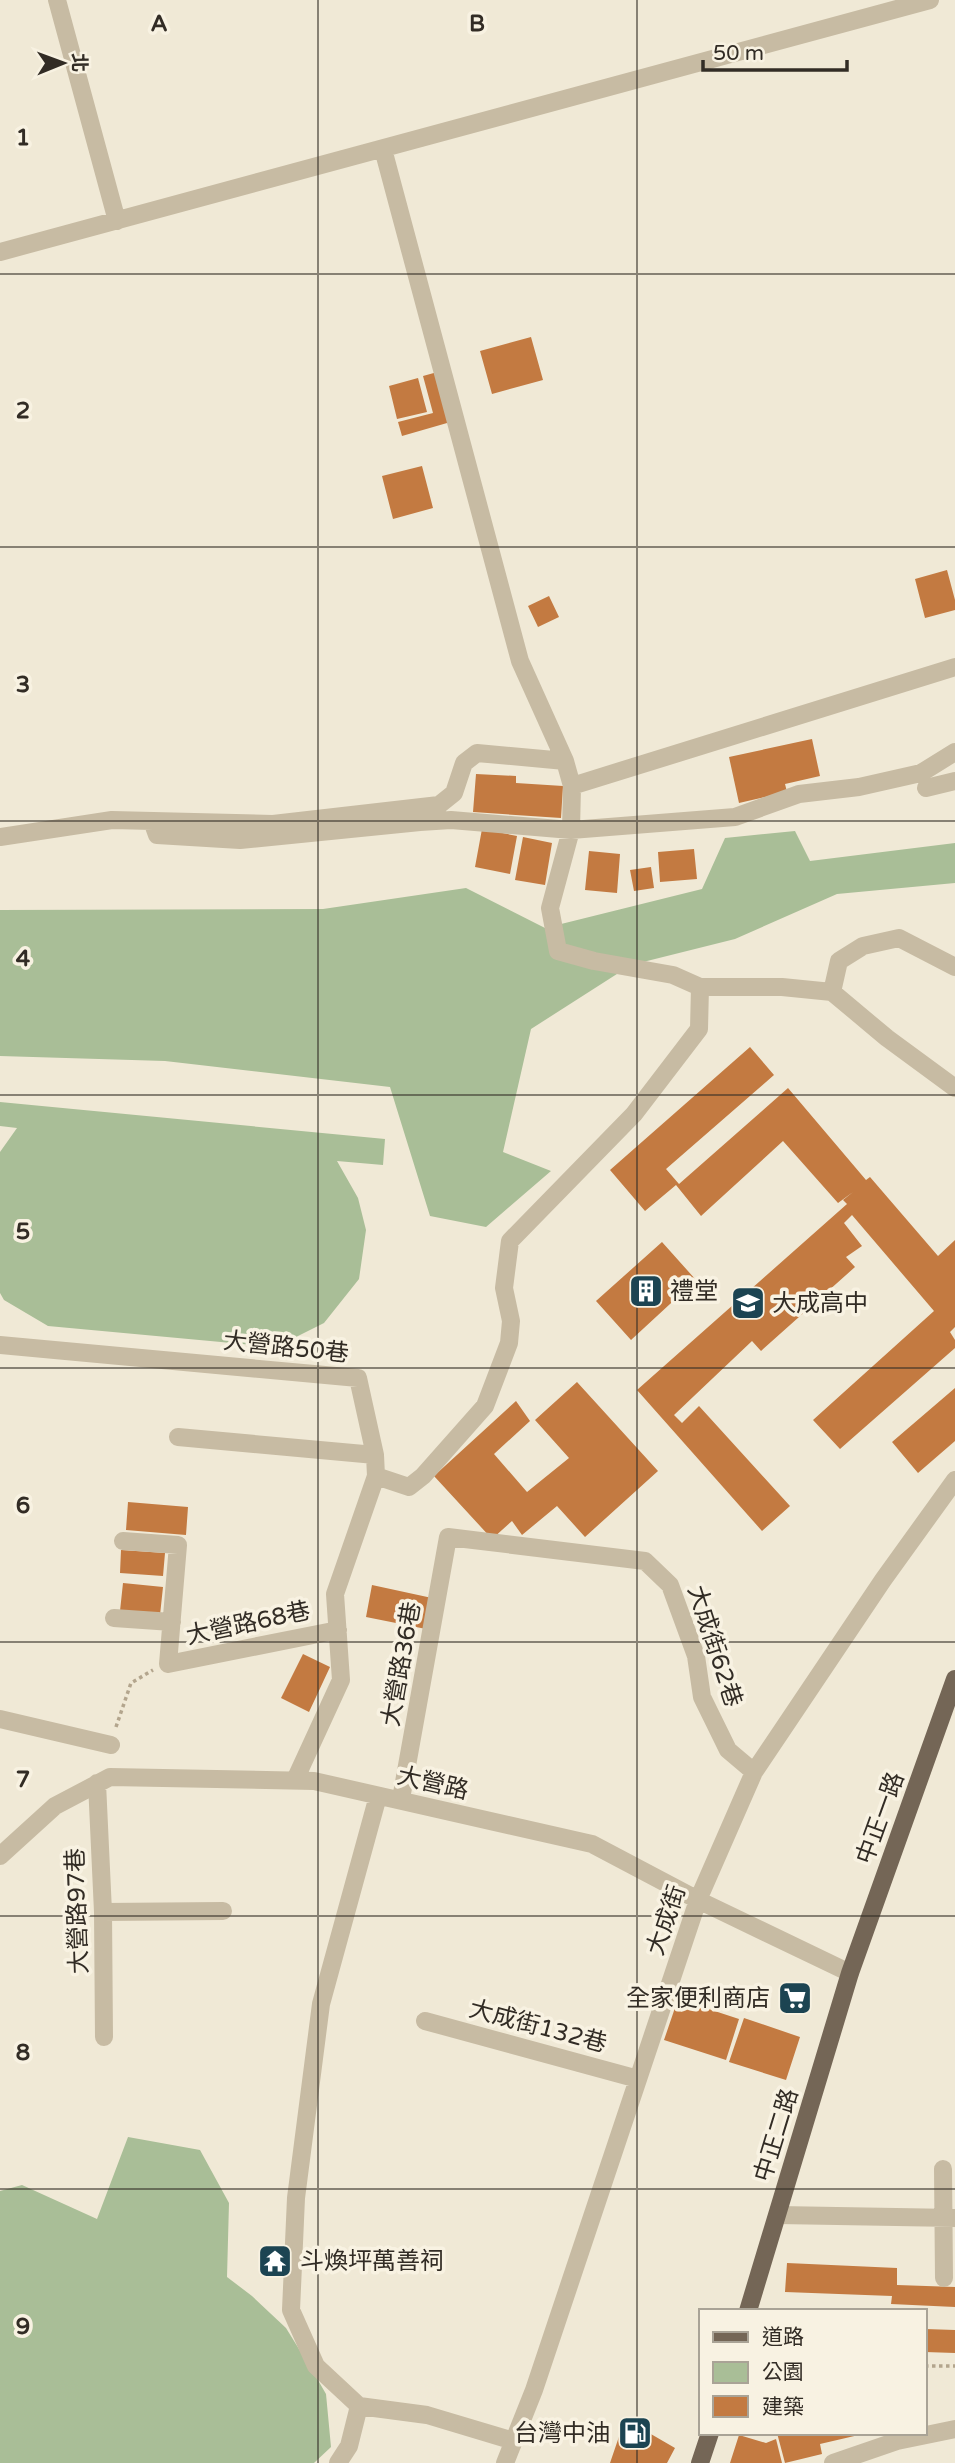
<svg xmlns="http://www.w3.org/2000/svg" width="955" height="2463" font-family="'Varela Round','Noto Sans TC',sans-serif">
<rect width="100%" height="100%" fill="#f0e9d6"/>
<path fill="#a9be97" d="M795,831L810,861L955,843V883L837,894L735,939L631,965L531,1029L503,1152L551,1171L486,1227L430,1216L390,1087L165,1061L0,1056V910L323,909L466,888L545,928L702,889L725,838Z
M0,1102L385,1139L383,1165L337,1161L358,1198L366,1230L359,1279L324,1323L276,1347L48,1326L4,1300L0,1293V1152L17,1128L0,1126Z
M128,2137L200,2150L229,2203L227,2277L252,2296L286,2328L315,2375L326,2394L331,2447L314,2463H0V2191L22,2185L97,2219Z"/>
<path fill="#c37a41" d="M531,337L543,380L492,394L480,351Z
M441,371L454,421L402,436L398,422L433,413L423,376Z
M418,378L427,412L397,419L389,386Z
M422,466L433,508L393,519L382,476Z
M947,570L955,600V610L925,618L915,579Z
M549,596L559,617L538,627L528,606Z
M812,739L820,776L785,784L787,792L739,803L729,757Z
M476,774L516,776V783L563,786L561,818L473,812Z
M482,829L517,836L510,874L475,867Z
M523,837L552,843L545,885L515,880Z
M694,849L697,879L660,882L658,852Z
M589,851L620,854L617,893L585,890Z
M651,867L654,888L634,891L630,870Z
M750,1047L774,1075L666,1169L679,1184L788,1088L866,1180L870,1177L938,1256L955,1240V1327L950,1332L955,1340V1348L840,1449L813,1420L934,1311L852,1215L844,1223L862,1246L846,1257L855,1267L761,1351L752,1341L674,1415L682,1423L699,1406L790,1506L762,1531L637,1390L847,1204L843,1200L853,1192L838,1203L783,1141L701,1216L676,1185L645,1211L610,1170Z
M662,1242L696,1280L631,1340L596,1301Z
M577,1382L658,1471L585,1537L557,1506L522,1535L512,1521L492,1539L434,1476L516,1401L530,1421L494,1454L527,1492L569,1458L535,1420Z
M955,1388V1441L918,1473L892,1442Z
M128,1502L188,1507L186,1535L126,1530Z
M121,1550L165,1553L163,1576L120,1573Z
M123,1583L163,1587L160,1615L120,1611Z
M372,1585L432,1598L426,1629L366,1617Z
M303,1654L330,1667L309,1712L281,1698Z
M678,1999L739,2019L726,2060L664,2040Z
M744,2018L800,2037L786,2080L729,2062Z
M787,2263L897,2268V2285L955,2287V2307L891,2304L892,2296L785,2292Z
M925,2329L955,2330V2353L925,2352Z
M625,2419L675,2448L667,2463H610Z
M777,2433H863V2434L820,2444L822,2454L785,2463Z
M739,2435L766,2443L776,2439L782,2463H730Z"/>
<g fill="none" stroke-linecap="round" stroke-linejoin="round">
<path stroke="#b3a58d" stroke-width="3.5" stroke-dasharray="3.5 3.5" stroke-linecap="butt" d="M116,1727L131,1683L153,1670
M925,2366H955"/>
<path stroke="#c7bba3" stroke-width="18" d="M57,0L117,221
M383,149L520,661L565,761L572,786L571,830L550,908L558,951L594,961L673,975L700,987H782L832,992L887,1038L955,1088
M0,252L930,0
M572,786L955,667
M926,788L955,781
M152,821L157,835L240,840L420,822L451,820L571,830L735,817L799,794L859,787L921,773L955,752
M0,837L112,820L273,824L439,805L454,793L464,763L477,753L565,761
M832,992L839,961L863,946L899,938L955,967
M0,1345L358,1378L375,1455L376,1476L335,1594L341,1680L295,1780
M178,1437L375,1455
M376,1476L409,1487L423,1476L485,1406L509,1343L511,1321L504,1288L510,1241L634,1114L699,1029L700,987
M123,1541L178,1545L168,1664L338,1630
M114,1618L172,1622
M0,1719L111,1745
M97,1783L103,1912L104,2037
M378,1796L321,2004L296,2198L291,2310L316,2366L359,2406L427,2415L514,2441
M401,1799L448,1537L645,1561L670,1585L696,1656L702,1697L728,1750L754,1772
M0,1856L55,1806L110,1777L314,1781L592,1844L698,1900L850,1973
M103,1912L223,1911
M425,2021L638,2079
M943,2169L944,2278
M778,2215L955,2218
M338,2463L349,2446L359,2406
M505,2463L534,2390L698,1900L754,1772L883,1580L955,1480
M833,2463L897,2441L955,2429"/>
<path stroke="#746656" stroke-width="18" d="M748,2311L850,1973L955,1679
M700,2463L710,2433"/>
</g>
<path fill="none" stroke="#322c25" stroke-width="2" stroke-opacity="0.55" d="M318,0V2463M637,0V2463M0,274H955M0,547H955M0,821H955M0,1095H955M0,1368H955M0,1642H955M0,1916H955M0,2189H955"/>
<defs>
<g id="building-square" transform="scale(1.75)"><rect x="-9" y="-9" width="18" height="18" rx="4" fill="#1c4452" stroke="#f8f2e2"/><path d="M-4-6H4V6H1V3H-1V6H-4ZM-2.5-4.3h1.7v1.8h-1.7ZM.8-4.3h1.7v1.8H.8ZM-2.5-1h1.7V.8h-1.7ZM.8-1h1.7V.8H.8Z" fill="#fff"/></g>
<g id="school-square" transform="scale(1.75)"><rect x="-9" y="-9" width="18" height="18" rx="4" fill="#1c4452" stroke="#f8f2e2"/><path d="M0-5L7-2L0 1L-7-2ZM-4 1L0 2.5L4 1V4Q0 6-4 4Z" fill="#fff"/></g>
<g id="supermarket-square" transform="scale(1.75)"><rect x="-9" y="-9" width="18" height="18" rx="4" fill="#1c4452" stroke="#f8f2e2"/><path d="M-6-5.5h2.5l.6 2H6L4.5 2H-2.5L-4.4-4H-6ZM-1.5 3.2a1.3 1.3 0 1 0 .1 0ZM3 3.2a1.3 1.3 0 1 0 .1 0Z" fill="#fff"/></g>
<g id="temple-square" transform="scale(1.75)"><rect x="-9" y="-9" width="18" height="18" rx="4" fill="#1c4452" stroke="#f8f2e2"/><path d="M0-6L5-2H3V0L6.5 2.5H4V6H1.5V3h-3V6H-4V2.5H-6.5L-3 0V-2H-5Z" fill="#fff"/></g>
<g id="fuel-square" transform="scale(1.75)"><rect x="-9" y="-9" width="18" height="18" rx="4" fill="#1c4452" stroke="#f8f2e2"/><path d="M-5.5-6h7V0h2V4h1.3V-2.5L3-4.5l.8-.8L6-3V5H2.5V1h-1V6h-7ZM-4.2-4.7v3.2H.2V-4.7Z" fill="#fff"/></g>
</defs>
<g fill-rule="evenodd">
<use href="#building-square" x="646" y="1291"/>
<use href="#school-square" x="748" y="1303"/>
<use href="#supermarket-square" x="795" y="1998"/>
<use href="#temple-square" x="275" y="2261"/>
<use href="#fuel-square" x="635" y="2433"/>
</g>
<g text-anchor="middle" stroke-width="7" stroke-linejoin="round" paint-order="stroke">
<g font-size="24" fill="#322c25" stroke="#f8f2e2" text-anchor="start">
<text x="670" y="1299">禮堂</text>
<text x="772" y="1311">大成高中</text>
<text x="770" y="2006" text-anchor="end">全家便利商店</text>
<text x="300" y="2269">斗煥坪萬善祠</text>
<text x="610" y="2441" text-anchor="end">台灣中油</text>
</g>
<g font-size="24" fill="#322c25" stroke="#f8f2e2">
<text transform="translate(286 1347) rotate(6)" y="8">大營路50巷</text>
<text transform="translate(248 1623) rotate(-12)" y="8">大營路68巷</text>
<text transform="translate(715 1646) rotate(72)" y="8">大成街62巷</text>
<text transform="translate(401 1664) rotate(-80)" y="8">大營路36巷</text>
<text transform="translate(433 1783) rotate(13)" y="8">大營路</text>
<text transform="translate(880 1818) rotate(-70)" y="8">中正一路</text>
<text transform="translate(77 1911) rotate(-92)" y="8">大營路97巷</text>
<text transform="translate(666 1920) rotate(-71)" y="8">大成街</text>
<text transform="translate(538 2026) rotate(15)" y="8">大成街132巷</text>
<text transform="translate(776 2135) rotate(-73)" y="8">中正二路</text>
</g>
</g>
<g font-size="23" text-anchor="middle" font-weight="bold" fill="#322c25" stroke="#f8f2e2" stroke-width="7" stroke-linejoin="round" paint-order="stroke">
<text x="159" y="31">A</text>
<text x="477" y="31">B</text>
<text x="23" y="145">1</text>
<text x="23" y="418">2</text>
<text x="23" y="692">3</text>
<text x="23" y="966">4</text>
<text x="23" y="1239">5</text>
<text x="23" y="1513">6</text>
<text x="23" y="1787">7</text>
<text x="23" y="2060">8</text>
<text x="23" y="2334">9</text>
</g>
<rect x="699" y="2309" width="228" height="126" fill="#f8f2e2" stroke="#a9a396" stroke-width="2"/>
<rect x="713" y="2332" width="35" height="10" fill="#746656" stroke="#a9a396" stroke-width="2"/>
<text x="762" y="2344" font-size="21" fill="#322c25">道路</text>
<rect x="713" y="2362" width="35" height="21" fill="#a9be97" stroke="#a9a396" stroke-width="2"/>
<text x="762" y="2379" font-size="21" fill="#322c25">公園</text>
<rect x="713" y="2396" width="35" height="21" fill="#c37a41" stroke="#a9a396" stroke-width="2"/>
<text x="762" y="2414" font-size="21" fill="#322c25">建築</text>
<g transform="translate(63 63) rotate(89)" stroke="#f8f2e2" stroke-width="5" paint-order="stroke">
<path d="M0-5L12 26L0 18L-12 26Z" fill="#322c25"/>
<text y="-10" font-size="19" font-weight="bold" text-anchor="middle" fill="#322c25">北</text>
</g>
<path d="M703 60v10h144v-10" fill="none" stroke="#322c25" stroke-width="3.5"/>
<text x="713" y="60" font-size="21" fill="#322c25" stroke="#f8f2e2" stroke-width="5" paint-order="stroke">50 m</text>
</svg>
